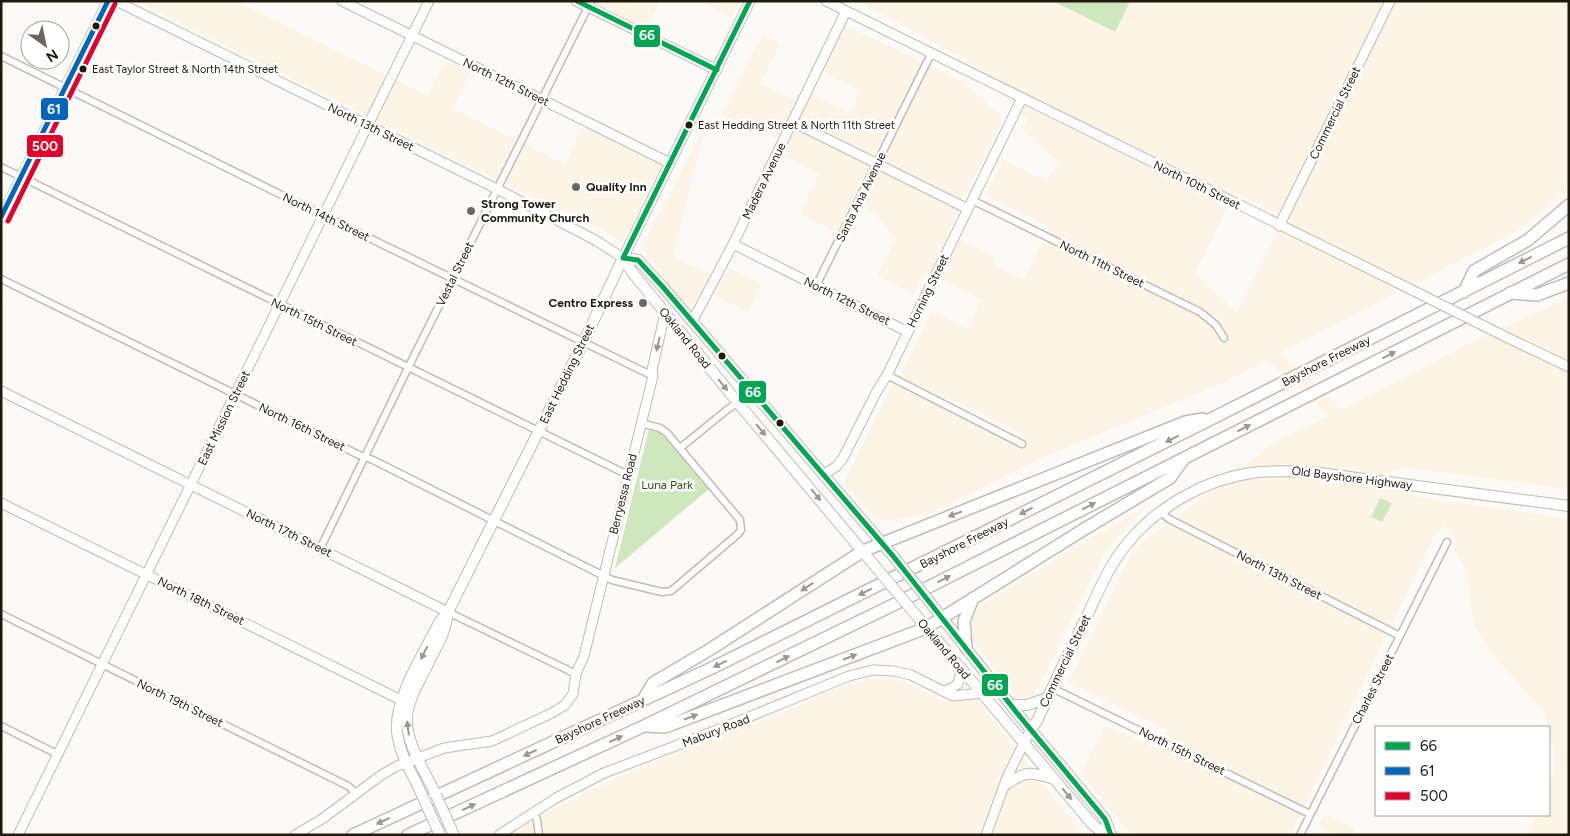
<svg xmlns="http://www.w3.org/2000/svg" width="1570" height="836" font-family="Figtree,sans-serif">
<rect width="100%" height="100%" fill="#fcfaf6"/>
<path fill="#fdf4e6" fill-rule="evenodd" d="M136,1H236L428,96L446,61L470,72L453,109L565,164L583,125L666,165L622,242L598,227L505,184Z
M587,1H660L646,30Z
M697,1H740L732,18Z
M856,1H1569V188L1535,217L1507,236L1280,353L1342,410L1470,343L1569,298V489L1403,467L1389,472L1415,497L1569,519V835H1525L1537,815H1549V788L1556,759L1548,722L1542,709L1491,653L1474,625L1466,570L1455,550L1456,540L1453,534L1442,524L1441,530L1434,536L1290,835H1132L1081,774L1105,725L1158,750L1168,731L1069,682L1133,550L1279,439L1329,416L1267,360L1225,382L1041,458L934,512L890,521L876,518L843,484L893,384L1019,447L1026,435L938,393L937,394L900,377L932,311L968,329L982,300L925,271L914,294L877,275L896,238L873,212L851,201L836,232L811,220H809V218L800,213L819,174L783,155L789,143L748,125H744L743,126L721,115L742,73L756,47L764,36L780,44L760,84L805,105L811,94L850,113L860,90L822,71L844,25L965,83L1003,118L947,233L996,257L993,265L1023,280L1050,227L985,195L1003,160L1047,181L1058,162L1023,129L1027,119L958,52L956,55L911,29ZM1235,192L1285,217L1237,313L1195,273Z
M707,122L673,257L722,280L729,268L762,284L748,312L715,296L706,283L696,301L690,305L683,302L641,249Z
M1143,509L1105,552L1035,694L1025,699L1014,695L969,636L970,620L982,604L1077,546Z
M881,678L903,681L942,701L977,699L1039,780L1085,835H512L536,818L613,779L854,683L868,679Z
M1326,814L1354,828V833L1356,835H1336L1318,826Z"/>
<path fill="#cfe7bd" d="M1053,1H1128L1130,2L1115,32Z
M649,429L664,434L709,489L615,568Z
M1380,498L1392,503L1382,522L1371,517Z"/>
<g fill="none" stroke-linecap="round" stroke-linejoin="round">
<g stroke="#c0bbb4" stroke-width="9">
<path id="street" d="M1,56L324,216L653,376
M1,167L628,475
M972,200L1200,312L1216,325L1224,338
M1,279L359,455L373,460L612,580L662,592L671,591L738,534L741,530L740,520L667,433L660,428L641,423
M816,286L931,54
M887,375L1022,444
M680,448L728,409L752,393
M1161,512L1169,519L1400,636
M320,549L408,368L591,1
M448,612L576,674
M1,614L348,786L356,793
M1052,688L1310,814
M1,726L59,755
M533,812L537,820L539,835
M1300,835L1447,542"/>
</g>
<g stroke="#c0bbb4" stroke-width="11">
<path id="secondary" d="M116,1L497,189L597,241L623,258L750,1
M342,1L670,163
M576,1L717,70
M826,1L1398,283
M793,122L968,209
M1,218L108,1
M1279,226L1390,1
M733,244L908,332
M692,322L733,244L846,11
M1508,338L1569,367
M1,391L448,612
M823,475L837,466L843,458L877,391L887,375L1022,98
M1,503L401,700
M942,691L950,689L958,684L961,670
M18,835L429,1
M295,835L322,819L380,776L395,767L444,748L492,741L552,713L565,705L573,694L576,674L584,656L653,376L652,370L665,313
M499,835L556,798L604,773L712,732L849,676L873,670L894,671L911,675L953,696L982,693
M986,835L1008,775L1031,729"/>
</g>
<g stroke="#c0bbb4" stroke-width="12">
<path id="primary" d="M623,258L638,260L662,286L893,556
M623,258L632,272L738,403L874,565
M929,601L1017,713L1093,804L1105,819L1111,835
M922,622L1093,825L1106,835
M1011,705H1027L1047,698
M1031,729L1037,721C1053,686 1069,652 1086,618C1098,593 1108,567 1126,545C1155,508 1204,480 1251,473C1274,470 1296,471 1319,473L1569,506
M416,782C408,767 399,750 397,732C394,698 425,651 440,621L448,612L583,343L623,258
M1005,785C1025,771 1031,771 1054,779
M436,795C425,771 405,743 407,716C409,697 421,679 429,662C438,644 446,632 448,612"/>
</g>
<g stroke="#c0bbb4" stroke-width="14">
<path id="highway" d="M1464,292L1474,271L1528,240L1569,205
M1510,293L1537,295L1569,283
M966,648L964,621L973,598
M643,700L653,683L709,650L863,551L1185,422L1203,419
M646,726L665,727L926,628L1086,528L1170,478L1183,460
M353,835L714,667L1215,417L1569,238
M408,835L644,726L893,605L1569,264"/>
</g>
<use href="#street" stroke="#fffefe" stroke-width="6"/>
<use href="#secondary" stroke="#fffefe" stroke-width="9"/>
<use href="#primary" stroke="#fffefe" stroke-width="10"/>
<use href="#highway" stroke="#fffefe" stroke-width="11"/>
<g stroke="#c0bbb4" stroke-width="11" stroke-linecap="butt">
<path id="secondary-bridge" d="M1398,283L1508,338"/>
</g>
<g stroke="#c0bbb4" stroke-width="12" stroke-linecap="butt">
<path id="primary-bridge" d="M893,556L929,601
M874,565L921,621
M416,782L440,835
M436,795L454,835"/>
</g>
<use href="#secondary-bridge" stroke="#fffefe" stroke-width="9"/>
<use href="#primary-bridge" stroke="#fffefe" stroke-width="10"/>
<g stroke="#fff" stroke-width="9">
<path id="bus-1" d="M577,1L717,70
M623,258L638,260L662,286L893,556L1017,713L1105,819L1111,835
M623,258L750,1"/>
</g>
<g stroke="#fff" stroke-width="9">
<path id="bus-2" d="M1,217L108,1"/>
</g>
<g stroke="#fff" stroke-width="9">
<path id="bus-3" d="M8,221L115,4"/>
</g>
<use href="#bus-1" stroke="#00a651" stroke-width="5"/>
<use href="#bus-2" stroke="#0065bd" stroke-width="5"/>
<use href="#bus-3" stroke="#e4002b" stroke-width="5"/>
</g>
<defs><path id="oneway-solid" d="M-6-.8H1V-3.2L6.5 0L1 3.2V.8H-6Z" transform="scale(1.25)"/></defs>
<g fill="#9b9792">
<use href="#oneway-solid" transform="translate(1525 260) rotate(153)"/>
<use href="#oneway-solid" transform="translate(658 344) rotate(103)"/>
<use href="#oneway-solid" transform="translate(1389 355) rotate(-27)"/>
<use href="#oneway-solid" transform="translate(723 385) rotate(51)"/>
<use href="#oneway-solid" transform="translate(1244 428) rotate(-27)"/>
<use href="#oneway-solid" transform="translate(761 430) rotate(50)"/>
<use href="#oneway-solid" transform="translate(1172 439) rotate(154)"/>
<use href="#oneway-solid" transform="translate(816 495) rotate(50)"/>
<use href="#oneway-solid" transform="translate(1089 506) rotate(-27)"/>
<use href="#oneway-solid" transform="translate(1026 511) rotate(153)"/>
<use href="#oneway-solid" transform="translate(955 514) rotate(159)"/>
<use href="#oneway-solid" transform="translate(944 579) rotate(-27)"/>
<use href="#oneway-solid" transform="translate(807 587) rotate(147)"/>
<use href="#oneway-solid" transform="translate(865 592) rotate(154)"/>
<use href="#oneway-solid" transform="translate(424 653) rotate(116)"/>
<use href="#oneway-solid" transform="translate(850 657) rotate(-21)"/>
<use href="#oneway-solid" transform="translate(783 659) rotate(-26)"/>
<use href="#oneway-solid" transform="translate(720 664) rotate(154)"/>
<use href="#oneway-solid" transform="translate(691 717) rotate(-21)"/>
<use href="#oneway-solid" transform="translate(408 728) rotate(-97)"/>
<use href="#oneway-solid" transform="translate(616 739) rotate(-25)"/>
<use href="#oneway-solid" transform="translate(530 753) rotate(155)"/>
<use href="#oneway-solid" transform="translate(1067 794) rotate(50)"/>
<use href="#oneway-solid" transform="translate(469 807) rotate(-25)"/>
<use href="#oneway-solid" transform="translate(383 821) rotate(155)"/>
</g>
<g fill="#201a0e" stroke="#fff" stroke-width="2">
<circle cx="96" cy="26" r="4.5"/>
<circle cx="83" cy="69" r="4.5"/>
<circle cx="689" cy="125" r="4.5"/>
<circle cx="722" cy="356" r="4.5"/>
<circle cx="780" cy="423" r="4.5"/>
</g>
<g fill="#6d685f" stroke="#fff" stroke-width="2">
<circle cx="576" cy="187" r="5"/>
<circle cx="471" cy="211" r="5"/>
<circle cx="643" cy="303" r="5"/>
</g>
<g text-anchor="middle" stroke-width="5" stroke-linejoin="round" paint-order="stroke">
<g font-size="11" fill="#201a0e" stroke="#fff" text-anchor="start">
<text x="92" y="73">East Taylor Street &amp; North 14th Street</text>
<text x="698" y="129">East Hedding Street &amp; North 11th Street</text>
</g>
<g font-size="12" fill="#201a0e" stroke="#fff">
<text transform="translate(506 82) rotate(26)" y="4">North 12th Street</text>
<text transform="translate(1335 113) rotate(-64)" y="4">Commercial Street</text>
<text transform="translate(371 127) rotate(26)" y="4">North 13th Street</text>
<text transform="translate(764 181) rotate(-64)" y="4">Madera Avenue</text>
<text transform="translate(1197 185) rotate(26)" y="4">North 10th Street</text>
<text transform="translate(861 197) rotate(-64)" y="4">Santa Ana Avenue</text>
<text transform="translate(326 217) rotate(26)" y="4">North 14th Street</text>
<text transform="translate(1102 264) rotate(26)" y="4">North 11th Street</text>
<text transform="translate(455 274) rotate(-64)" y="4">Vestal Street</text>
<text transform="translate(928 291) rotate(-64)" y="4">Horning Street</text>
<text transform="translate(847 301) rotate(26)" y="4">North 12th Street</text>
<text transform="translate(314 322) rotate(26)" y="4">North 15th Street</text>
<text transform="translate(685 338) rotate(51)" y="4">Oakland Road</text>
<text transform="translate(1326 361) rotate(-27)" y="4">Bayshore Freeway</text>
<text transform="translate(567 374) rotate(-64)" y="4">East Hedding Street</text>
<text transform="translate(224 418) rotate(-64)" y="4">East Mission Street</text>
<text transform="translate(302 427) rotate(26)" y="4">North 16th Street</text>
<text transform="translate(1352 478) rotate(7)" y="4">Old Bayshore Highway</text>
<text transform="translate(623 494) rotate(-76)" y="4">Berryessa Road</text>
<text transform="translate(289 533) rotate(26)" y="4">North 17th Street</text>
<text transform="translate(964 543) rotate(-27)" y="4">Bayshore Freeway</text>
<text transform="translate(1279 575) rotate(27)" y="4">North 13th Street</text>
<text transform="translate(201 601) rotate(26)" y="4">North 18th Street</text>
<text transform="translate(944 649) rotate(50)" y="4">Oakland Road</text>
<text transform="translate(1065 661) rotate(-64)" y="4">Commercial Street</text>
<text transform="translate(1373 689) rotate(-63)" y="4">Charles Street</text>
<text transform="translate(180 703) rotate(26)" y="4">North 19th Street</text>
<text transform="translate(600 720) rotate(-25)" y="4">Bayshore Freeway</text>
<text transform="translate(716 731) rotate(-21)" y="4">Mabury Road</text>
<text transform="translate(1182 751) rotate(26)" y="4">North 15th Street</text>
</g>
<g font-size="12" font-weight="bold" fill="#201a0e" stroke="#fff" text-anchor="start">
<text x="586" y="191">Quality Inn</text>
<text x="481" y="208">Strong Tower<tspan x="481" dy="14">Community Church</tspan></text>
<text x="633" y="307" text-anchor="end">Centro Express</text>
</g>
<g font-size="12" fill="#2d4c13" stroke="#fff">
<text x="667" y="489">Luna Park</text>
</g>
</g>
<g stroke="#fff" stroke-width="2">
<rect x="633" y="24" width="28" height="24" rx="5" fill="#00a651"/>
<rect x="40" y="97" width="29" height="24" rx="5" fill="#0065bd"/>
<rect x="26" y="134" width="38" height="24" rx="5" fill="#e4002b"/>
<rect x="738" y="380" width="29" height="24" rx="5" fill="#00a651"/>
<rect x="981" y="673" width="28" height="24" rx="5" fill="#00a651"/>
</g>
<g font-size="14" text-anchor="middle" font-weight="bold" fill="#fff">
<text x="647" y="40">66</text>
<text x="54" y="114">61</text>
<text x="45" y="151">500</text>
<text x="753" y="397">66</text>
<text x="995" y="690">66</text>
</g>
<rect width="1570" height="836" fill="none" stroke="#201a0e" stroke-width="5"/>
<rect x="1375" y="726" width="175" height="90" fill="#ffffff" stroke="#a6a39f"/>
<rect x="1385" y="742" width="25" height="8" fill="#00a651" stroke="#a6a39f"/>
<text x="1420" y="751" font-size="15" fill="#201a0e">66</text>
<rect x="1385" y="767" width="25" height="8" fill="#0065bd" stroke="#a6a39f"/>
<text x="1420" y="776" font-size="15" fill="#201a0e">61</text>
<rect x="1385" y="792" width="25" height="8" fill="#e4002b" stroke="#a6a39f"/>
<text x="1420" y="801" font-size="15" fill="#201a0e">500</text>
<g transform="translate(45 45) rotate(147)"><circle r="24" fill="#ffffff" stroke="#a6a39f"/>
<path d="M0-4L9 19L0 12L-9 19Z" fill="#6d685f"/>
<text y="-8" font-size="14" font-weight="bold" text-anchor="middle" fill="#201a0e">N</text>
</g>
</svg>
